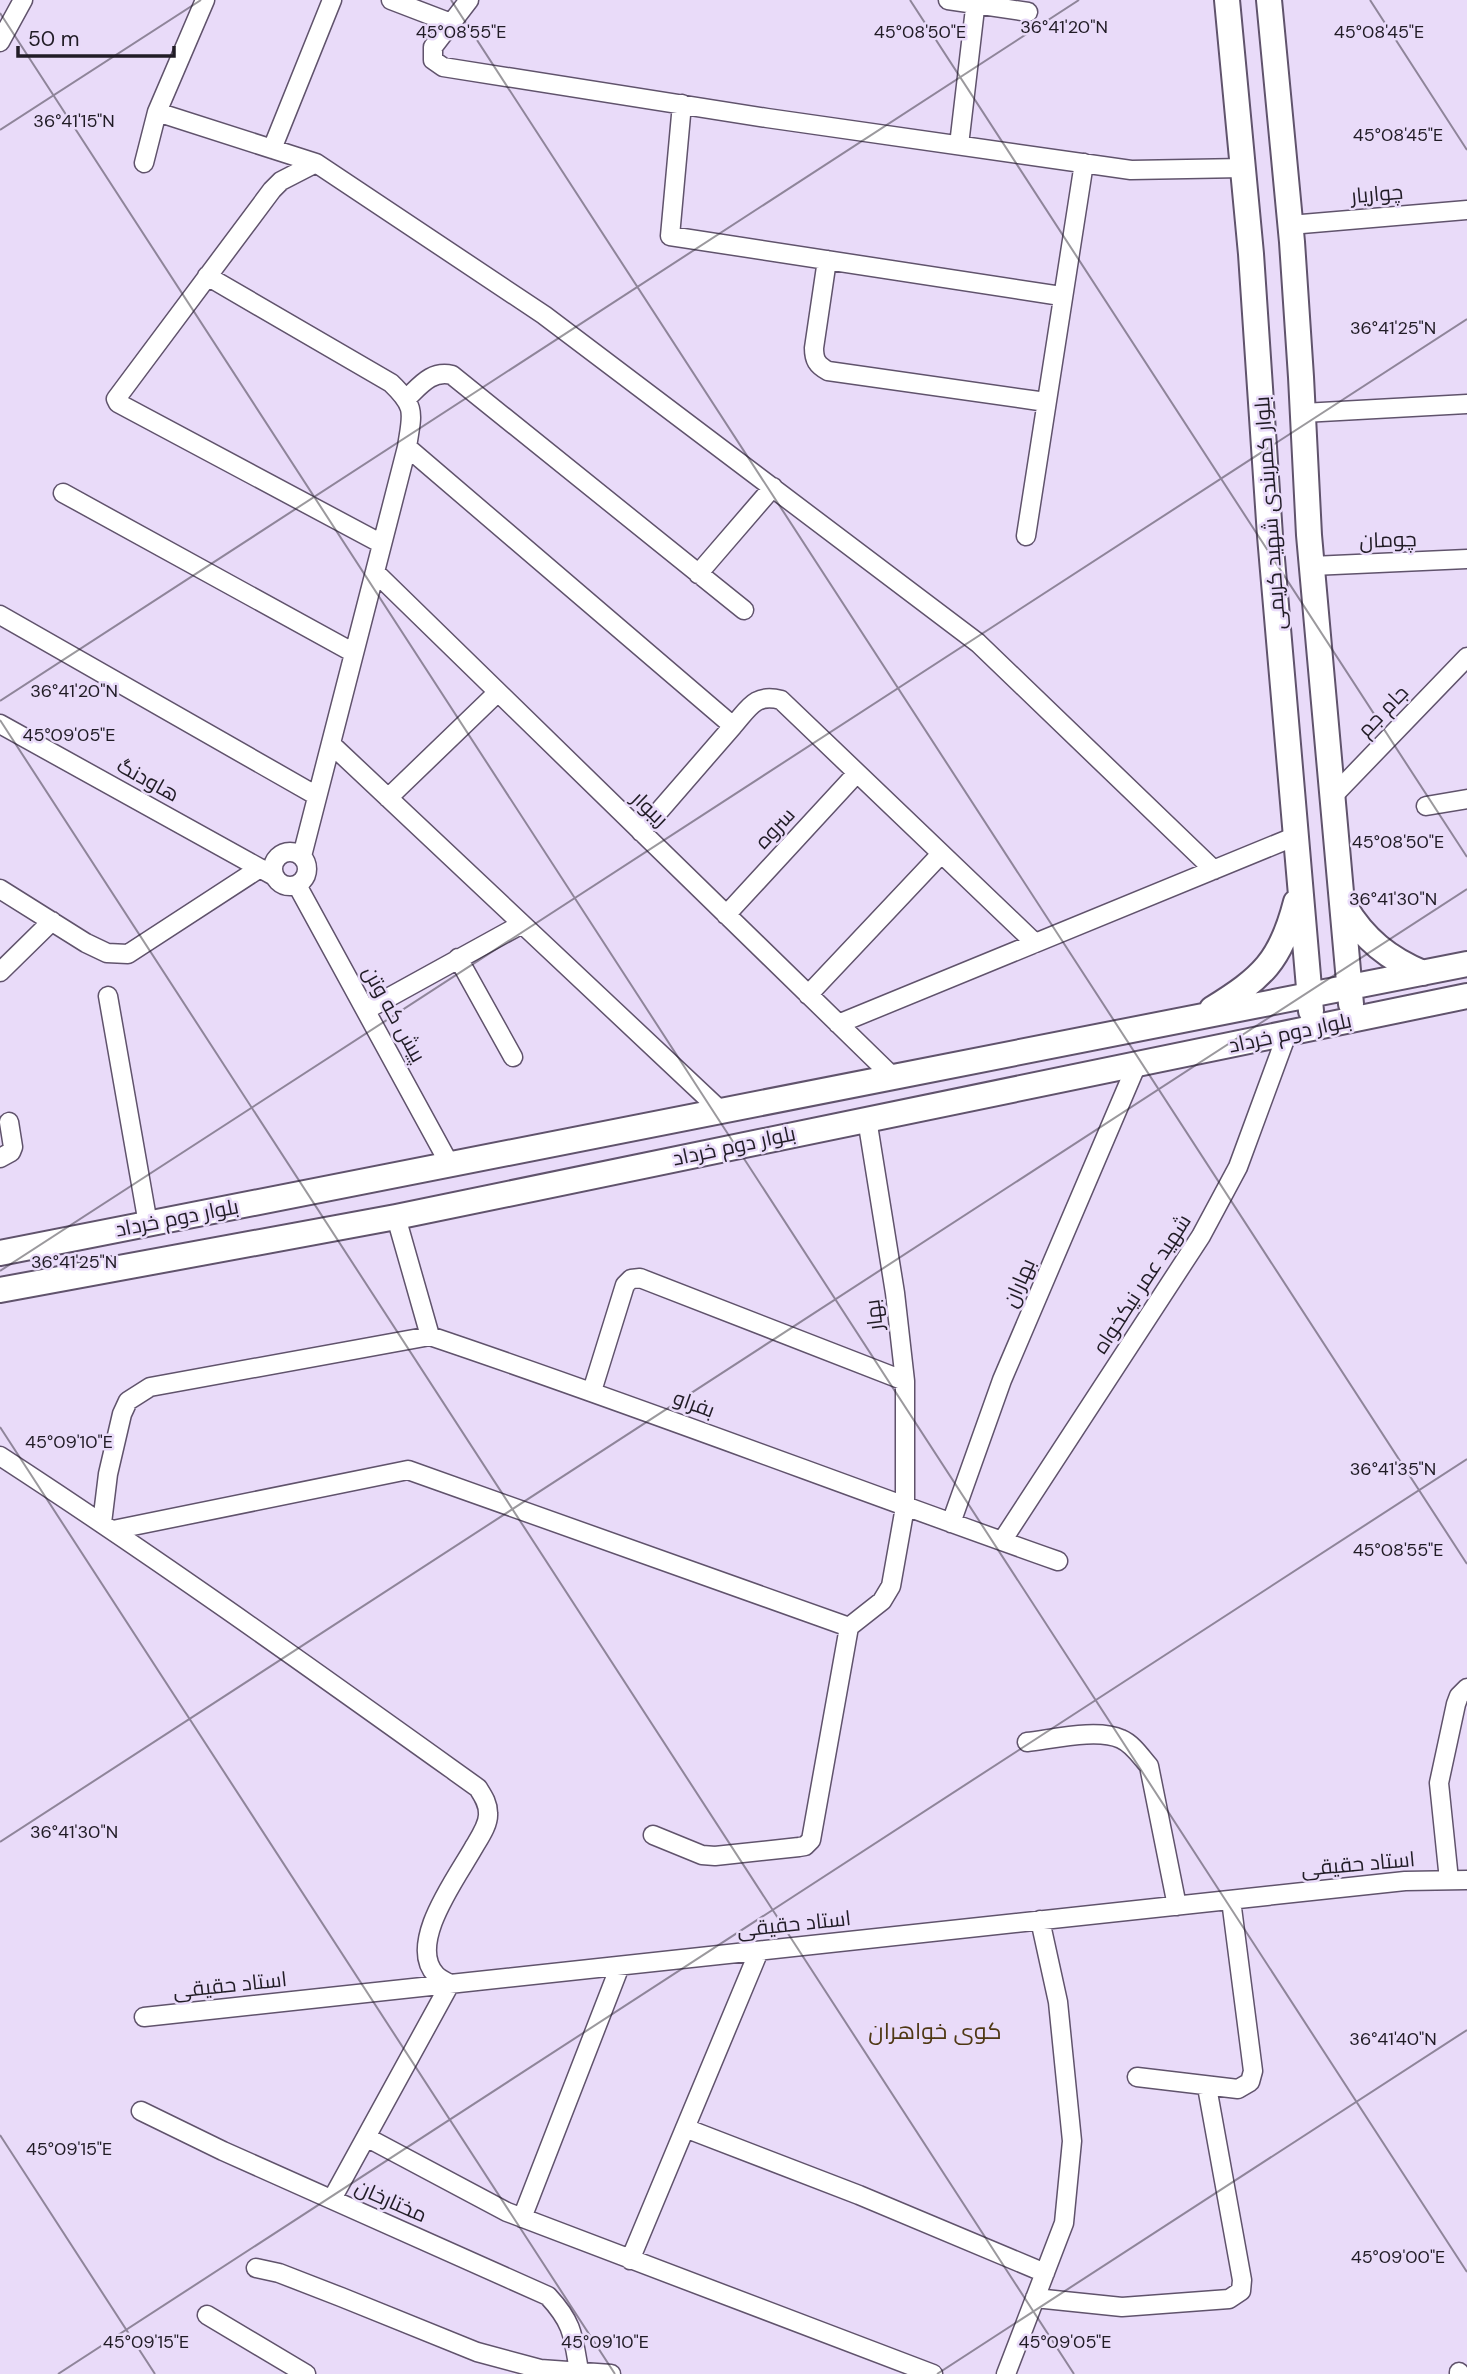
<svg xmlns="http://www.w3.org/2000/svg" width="1467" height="2374" font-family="'DM Sans',Cairo,sans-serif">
<rect width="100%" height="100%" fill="#e9dbf9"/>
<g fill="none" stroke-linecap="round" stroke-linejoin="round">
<g stroke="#60536c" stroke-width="21">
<path id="street" d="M391,0L451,23
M469,0L433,47V60L443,67L767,118L1131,170L1243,168
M948,0L1028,12
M0,42L23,0
M682,104L670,236L1061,296
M157,112L316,163L544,315L978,643L1214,870
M959,145L976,0
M272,149L332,0
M144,163L157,112L205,0
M316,163L281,181L272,190L116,399L118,403L382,544
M1290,225L1467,210
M827,260L814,348C814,360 817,365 828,371L1046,402
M207,276L391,383C417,408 412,413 407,447L733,726C749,708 755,693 781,700L1035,943
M406,399C420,386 431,370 452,375L744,610
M1303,413L1467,404
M63,493L354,653
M1026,536L1084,163
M1312,566L1467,559
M375,572L893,1077
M698,574L773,487
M0,615L317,796
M0,724L274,876
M331,744L721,1111
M1333,796L1467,657
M388,798L498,692
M1426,806L1467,799
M641,832L733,726
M273 869a17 17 0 1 1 34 0a17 17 0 1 1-34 0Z
M302,856L407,447
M297,885L450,1165
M0,889L86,943L107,953L128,954L260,868
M726,915L857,773
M458,958L513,1057
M0,972L52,921
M808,995L941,854
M108,996L148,1224
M366,1010L522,924
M838,1024L1296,836
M0,1158L11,1152L13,1147L9,1122
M396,1217L430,1336C641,1407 848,1487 1058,1561
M592,1391L625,1285L631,1279L640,1278L905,1381
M0,1456C163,1562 320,1675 478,1788C483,1796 488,1803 488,1813C489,1824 480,1837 474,1847C458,1876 406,1944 436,1975C440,1979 445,1981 450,1984L332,2199
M102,1523L108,1474L122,1414L128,1401L150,1387L430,1336
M951,1523L1002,1380L1137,1064
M113,1530L408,1470L849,1627
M1002,1541L1201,1236L1238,1167L1287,1034
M1027,1742C1053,1739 1098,1728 1121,1739C1133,1744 1141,1757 1149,1766L1177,1906
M653,1835L702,1855L715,1856L799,1847L805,1846L811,1840L849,1627L882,1601L891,1586L905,1507V1381L895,1293L867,1119
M1449,1880L1439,1783L1456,1704L1459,1696L1467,1688
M144,2017L1405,1881L1467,1880
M1137,2077L1238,2089L1250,2082L1253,2071L1231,1900
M141,2111L223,2151L548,2296C573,2323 573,2335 579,2371
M685,2128L859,2195L1045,2273
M366,2137L507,2212L933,2374
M522,2218L620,1966
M630,2260L759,1951
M256,2268L279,2273L341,2297L477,2352L540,2369L611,2374
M1035,2298L1122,2307L1229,2299L1241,2291L1242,2280L1207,2087
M207,2315L306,2374
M1459,2372V2374
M1006,2374L1064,2223L1072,2141L1058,2002L1040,1920"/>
</g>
<g stroke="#60536c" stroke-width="28">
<path id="secondary" d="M1227,0L1251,254L1270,536L1311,1011
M1269,0L1292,242L1301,377L1309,535L1351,1004
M1345,907C1364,939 1389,959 1423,973
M1212,1009C1262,978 1281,961 1296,902
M0,1253L1467,964
M0,1290L396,1217L1467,996"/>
</g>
<use href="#street" stroke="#fff" stroke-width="18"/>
<use href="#secondary" stroke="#fff" stroke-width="24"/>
</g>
<path fill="none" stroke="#211c26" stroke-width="2" stroke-opacity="0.45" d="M451,0L1467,1564M910,0L1467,857M1370,0L1467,150M0,13L1467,2272M0,130L201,0M0,701L1079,0M0,720L1074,2374M0,1271L1467,319M0,1427L615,2374M0,1842L1467,889M0,2135L155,2374M58,2374L1467,1459M937,2374L1467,2030"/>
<g text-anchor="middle" stroke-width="5" stroke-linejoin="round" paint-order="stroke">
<g font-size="21" fill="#211c26" stroke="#e9dbf9">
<text transform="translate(1377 194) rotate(-5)" y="7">چواریار</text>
<text transform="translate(1270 513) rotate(-94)" y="7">بلوار کمربندی شهید کریمی</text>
<text transform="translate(1388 540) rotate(-2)" y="7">چومان</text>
<text transform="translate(1383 711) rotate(-46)" y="7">جام جم</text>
<text transform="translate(148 780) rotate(29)" y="7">هاودنگ</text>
<text transform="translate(650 809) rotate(44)" y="7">ریبوار</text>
<text transform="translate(775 828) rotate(-47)" y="7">سروه</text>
<text transform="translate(394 1014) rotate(61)" y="7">پیش که وتن</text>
<text transform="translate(1290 1033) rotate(-12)" y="7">بلوار دوم خرداد</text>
<text transform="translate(734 1146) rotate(-12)" y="7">بلوار دوم خرداد</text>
<text transform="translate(177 1218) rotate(-11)" y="7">بلوار دوم خرداد</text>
<text transform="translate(1019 1283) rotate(-67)" y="7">بهاران</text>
<text transform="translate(1142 1284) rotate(-57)" y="7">شهید عمر نیکخواه</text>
<text transform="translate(874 1315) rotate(-97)" y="7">بهار</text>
<text transform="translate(694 1404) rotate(20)" y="7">بفراو</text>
<text transform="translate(1358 1864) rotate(-5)" y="7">استاد حقیقی</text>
<text transform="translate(794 1924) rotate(-6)" y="7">استاد حقیقی</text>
<text transform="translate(230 1985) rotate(-6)" y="7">استاد حقیقی</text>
<text transform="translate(391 2201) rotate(24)" y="7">مختارخان</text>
</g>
<g font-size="23" fill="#4f3814" stroke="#e9dbf9">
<text x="935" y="2039">کوی خواهران</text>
</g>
</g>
<g font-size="18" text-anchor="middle" fill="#211c26" stroke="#e9dbf9" stroke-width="5" stroke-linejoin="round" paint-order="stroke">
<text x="1064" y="33">36°41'20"N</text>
<text x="461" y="38">45°08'55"E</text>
<text x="920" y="38">45°08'50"E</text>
<text x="1379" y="38">45°08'45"E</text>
<text x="74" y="127">36°41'15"N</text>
<text x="1398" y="141">45°08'45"E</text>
<text x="1393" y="334">36°41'25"N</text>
<text x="74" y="697">36°41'20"N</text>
<text x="69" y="741">45°09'05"E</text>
<text x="1398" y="848">45°08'50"E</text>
<text x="1393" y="905">36°41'30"N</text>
<text x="74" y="1268">36°41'25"N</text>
<text x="69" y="1448">45°09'10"E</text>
<text x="1393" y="1475">36°41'35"N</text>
<text x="1398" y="1556">45°08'55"E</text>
<text x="74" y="1838">36°41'30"N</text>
<text x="1393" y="2045">36°41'40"N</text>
<text x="69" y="2155">45°09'15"E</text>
<text x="1398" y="2263">45°09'00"E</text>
<text x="146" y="2348">45°09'15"E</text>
<text x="605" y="2348">45°09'10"E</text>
<text x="1065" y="2348">45°09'05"E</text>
</g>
<path d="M18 46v10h156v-10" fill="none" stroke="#211c26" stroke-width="3.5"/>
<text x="28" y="46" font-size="21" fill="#211c26" stroke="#e9dbf9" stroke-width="5" paint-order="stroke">50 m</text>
</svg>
